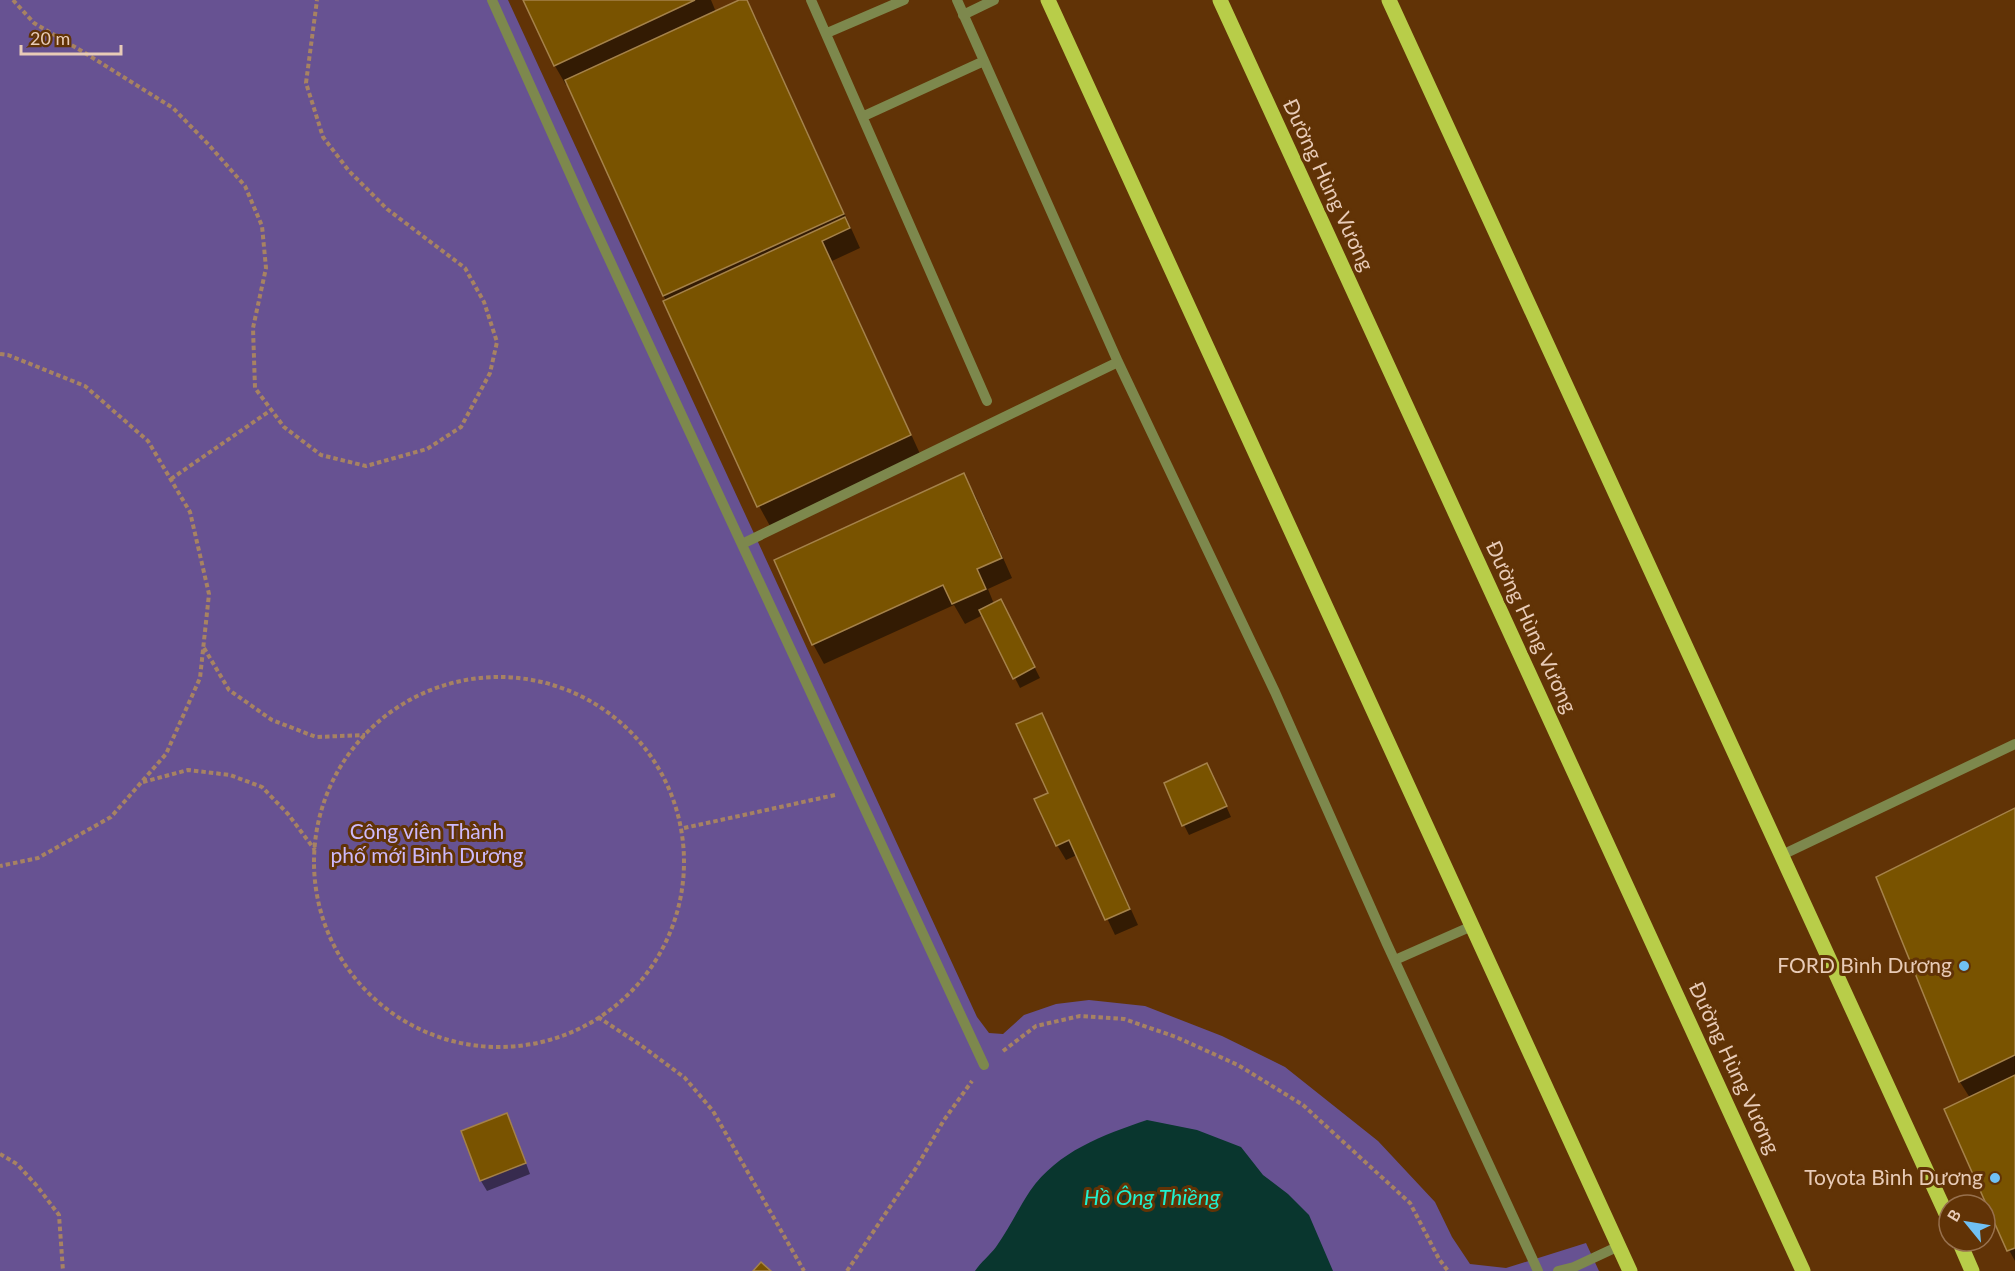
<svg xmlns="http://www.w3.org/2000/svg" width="2015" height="1271" font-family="Lato,sans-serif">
<rect width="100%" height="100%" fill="#613306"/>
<path fill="#675292" d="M0,0H508L977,1017L989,1033L1003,1034L1024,1015L1056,1004L1089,1000L1145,1006L1222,1036L1285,1067L1378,1141L1435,1202L1452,1237L1470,1264L1506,1268L1586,1243L1599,1271H0Z"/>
<path fill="#09362e" d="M1147,1120L1197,1130L1241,1147L1263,1175L1288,1194L1309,1215L1333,1271H975C981,1262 990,1255 996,1247C1009,1229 1018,1209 1030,1191C1058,1151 1103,1135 1147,1120Z"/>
<path fill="#0007" d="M525,0H711L716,12L746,0L756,18L860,248L832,261L921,456L770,526L759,506L568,85H566L555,66Z
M963,475L975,495L1012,578L988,589L994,604L1006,611L1040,678L1020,688L983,615L965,624L954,605L824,664L813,644Z
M1041,715L1050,730L1138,925L1115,935L1077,855L1066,860L1057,845Z
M1212,775L1231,817L1189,835L1184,825Z
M2015,810V1261L2009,1250L1970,1098L1960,1082L1878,878Z
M506,1115L512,1125L530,1174L487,1191L481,1181L463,1132Z"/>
<path fill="#795300" stroke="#a5824a" stroke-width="1.5" d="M523,0H695L554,66Z
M739,0H747L844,214L663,296L565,80Z
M845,217L850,228L822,241L911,435L757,507L663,301Z
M964,473L1002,558L977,569L986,589L952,604L943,585L812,645L774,560Z
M1001,599L1035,667L1013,679L979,610Z
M1042,713L1130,909L1105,920L1069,840L1056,846L1034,799L1048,793L1016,724Z
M1207,763L1227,806L1182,826L1164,783Z
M2015,808V1055L1959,1082L1876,877Z
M2015,1075V1248L2007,1251L1944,1109Z
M507,1113L526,1163L480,1181L461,1131Z
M761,1262L771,1271H753Z"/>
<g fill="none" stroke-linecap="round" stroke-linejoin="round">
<path stroke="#a78262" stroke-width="4" stroke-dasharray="4.5 3" stroke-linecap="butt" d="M13,0L34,23L85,53L173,108L209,145L245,186L262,226L266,268L253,328L255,388L284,427L321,455L366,466L427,449L461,427L490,373L497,342L484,302L465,268L387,209L349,171L323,137L306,83L317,0
M0,354L8,355L85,386L148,441L190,512L209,594L200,678L166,754L111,817L38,858L0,866
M171,479L271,410
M204,648L229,690L272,720L316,737L365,735
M314 862a185 185 0 1 1 370 0a185 185 0 1 1-370 0Z
M143,782L188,770L230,775L262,787L288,814L315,850
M684,828L835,795
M598,1017L642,1046L685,1078L713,1111L804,1271
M1003,1051L1036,1026L1080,1016L1124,1019L1176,1037L1238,1065L1303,1105L1410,1203L1439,1259L1448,1271
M0,1154L17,1164L37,1186L59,1215L63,1271
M847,1271L916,1168L944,1120L972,1081"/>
<path stroke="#7d884d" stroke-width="10" d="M492,0L584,205L984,1065
M811,0L987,401
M957,0L1118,362L1275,692L1387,944L1538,1271
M963,15L994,0
M827,33L904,0
M864,116L984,61
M742,544L1118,362
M1782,855L2015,744
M1395,960L1472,926
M1558,1271L1574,1267L1619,1246"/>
<path stroke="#b8cd49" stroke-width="15" d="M1048,0L1630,1271
M1220,0L1803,1271
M1389,0L1949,1220
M1959,1241L1972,1271"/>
</g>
<g fill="#70c1f4" stroke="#613306" stroke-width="2">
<circle cx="1964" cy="966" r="6"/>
<circle cx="1995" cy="1178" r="6"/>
</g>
<g text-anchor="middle" stroke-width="6" stroke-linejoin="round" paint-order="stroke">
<g font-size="21" fill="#e8cbb7" stroke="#613306">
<text transform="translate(1328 185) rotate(65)" y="7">Đường Hùng Vương</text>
<text transform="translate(1531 627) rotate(65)" y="7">Đường Hùng Vương</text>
<text transform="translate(1734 1068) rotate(65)" y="7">Đường Hùng Vương</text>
</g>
<g font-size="21" fill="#cdb9fb" stroke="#613306">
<text x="427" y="839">Công viên Thành<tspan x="427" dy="24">phố mới Bình Dương</tspan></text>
</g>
<g font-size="21" fill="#e8cbb7" stroke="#613306" text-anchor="end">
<text x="1952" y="973">FORD Bình Dương</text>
<text x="1983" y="1185">Toyota Bình Dương</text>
</g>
<g font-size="22" font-style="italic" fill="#1ff0cf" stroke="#613306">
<text x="1152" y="1205">Hồ Ông Thiềng</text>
</g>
</g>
<g transform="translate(1967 1223) rotate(300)"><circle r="28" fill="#613306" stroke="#97704d" stroke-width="1.5"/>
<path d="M0-4.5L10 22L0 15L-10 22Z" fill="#70c1f4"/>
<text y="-9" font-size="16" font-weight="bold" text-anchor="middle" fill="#e8cbb7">B</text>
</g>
<path d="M21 45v9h100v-9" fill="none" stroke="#e8cbb7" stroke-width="3"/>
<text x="30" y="45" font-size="18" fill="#e8cbb7" stroke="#613306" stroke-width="4.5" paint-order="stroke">20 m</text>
</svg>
